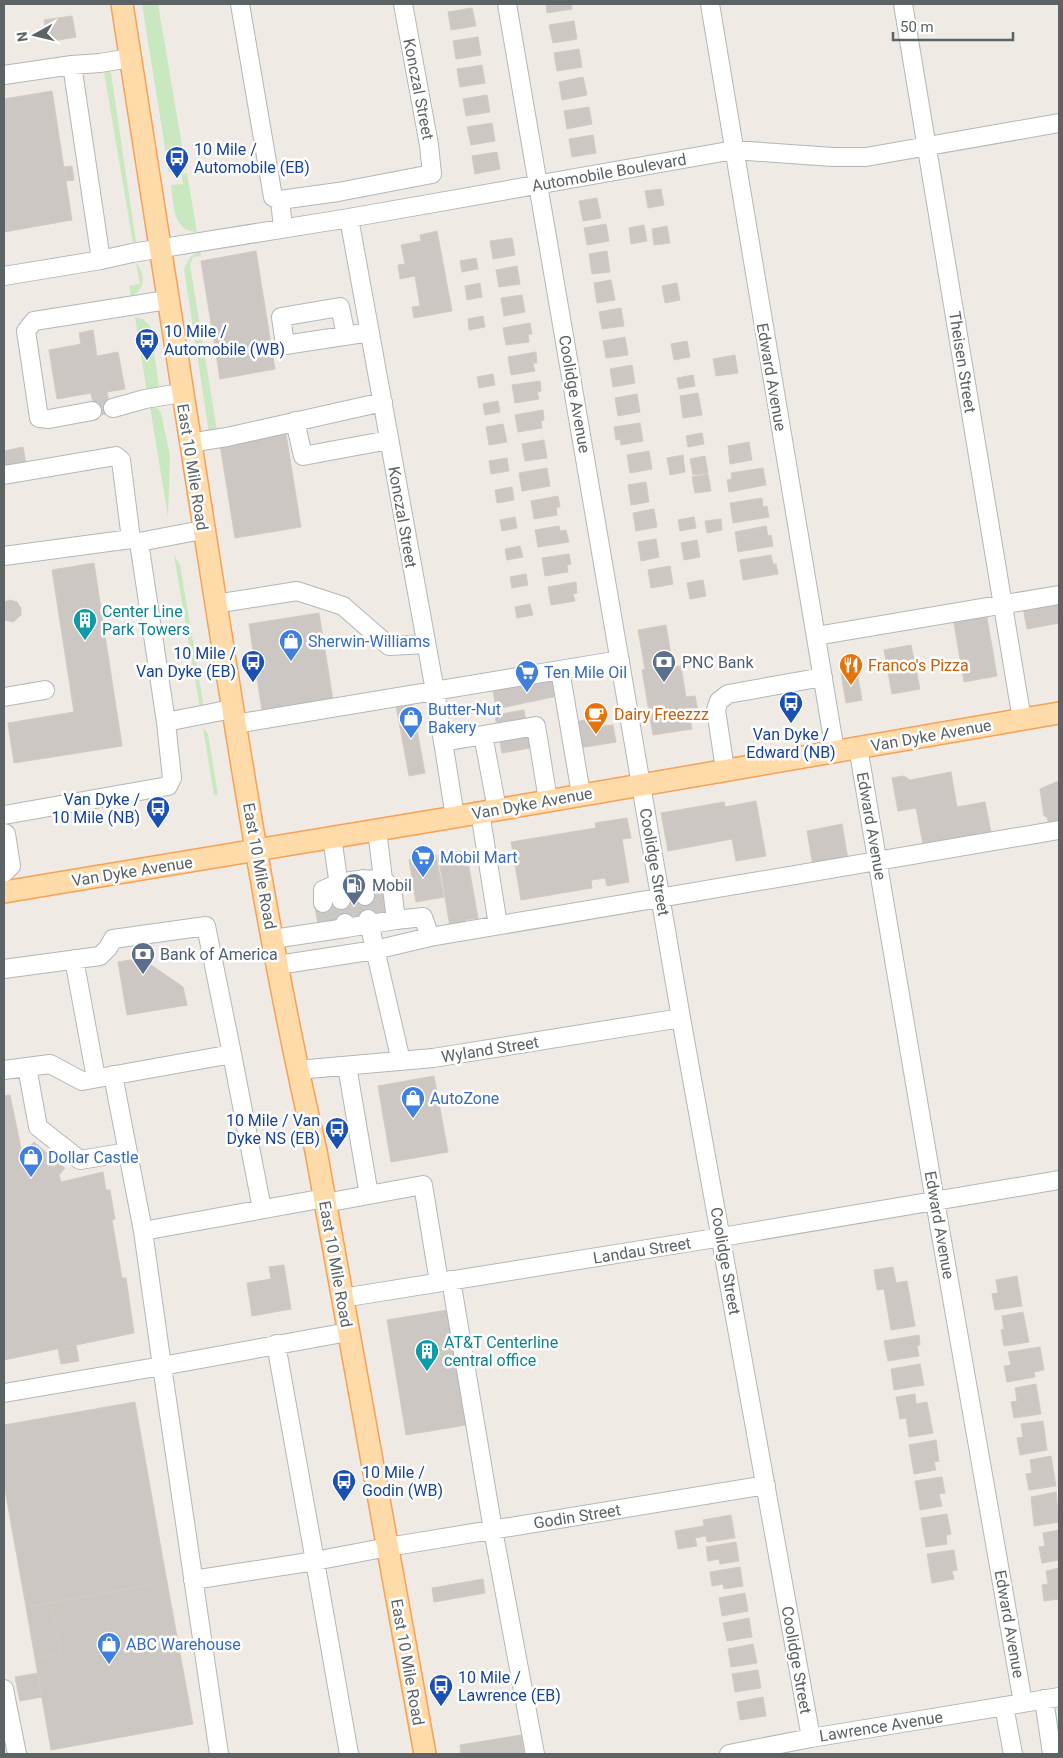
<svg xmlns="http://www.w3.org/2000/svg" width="1063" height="1758" font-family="Roboto,sans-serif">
<rect width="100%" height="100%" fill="#efeae4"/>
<path fill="#cae8c0" d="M142,4H158L186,170L169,173Z
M109,71L111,73L136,242L133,243L104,72Z
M187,173L197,232C172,231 174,204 171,185L183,184L182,174Z
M200,251L201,256L193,257L190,265L217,431L209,433L184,269L190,257Z
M136,263C146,273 145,291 131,296L129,286L140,284Z
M135,317L143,319L150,326L159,387L158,390L147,393Z
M150,407L157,408L161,413L170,456L168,517Z
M174,555L180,565L203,702L202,707L200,709Z
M203,728L208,734L218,795H214Z"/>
<path fill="#ccc7c3" stroke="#d4cac2" d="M546,4H571L572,9L547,13Z
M472,8L476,26L451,30L448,12Z
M72,16L76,37L48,42L44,20Z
M574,21L577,39L553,43L549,25Z
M478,37L481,55L456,59L453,41Z
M579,49L582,67L557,71L554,53Z
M482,65L485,83L460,87L457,69Z
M583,77L587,95L562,100L559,82Z
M52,91L72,220L4,232V99Z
M487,95L490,112L466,116L463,99Z
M589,107L592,124L567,129L564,111Z
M492,123L495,141L471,145L467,127Z
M593,135L596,153L572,157L569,139Z
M497,152L500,169L475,174L472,156Z
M72,166L74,180L66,181L64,167Z
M661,189L664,205L648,208L645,191Z
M597,198L601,218L583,221L579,201Z
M606,224L609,241L587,245L584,228Z
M644,225L647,241L631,244L629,228Z
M667,226L670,243L654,245L652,229Z
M437,231L452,311L414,318L412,307L420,306L415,276L400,279L398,265L405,264L401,245L421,241L420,235Z
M512,238L515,255L493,259L490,241Z
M256,251L275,369L220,379L201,261Z
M607,251L610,272L592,274L589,254Z
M476,258L478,269L462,272L460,261Z
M517,266L520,284L499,287L496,270Z
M611,280L615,300L597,303L594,283Z
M480,283L482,297L467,300L465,286Z
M677,283L680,300L665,303L662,286Z
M522,295L525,312L504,316L501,298Z
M621,308L624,326L602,329L599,312Z
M483,316L485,327L469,330L468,319Z
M530,323L532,334H528L529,342L506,345L503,328Z
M93,330L97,356L118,352L125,389L107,392L111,413L95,416L91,393L57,399L49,350L81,344L79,333Z
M625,337L628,355L606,358L603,341Z
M687,341L690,357L674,360L671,344Z
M536,352L537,363H533L535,371L511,375L508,357Z
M735,355L738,373L716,376L713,359Z
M632,365L635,383L613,387L610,369Z
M493,374L495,385L479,388L477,377Z
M693,375L695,386L679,389L677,378Z
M540,381L541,391L537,392L539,399L515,403L512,385Z
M698,393L702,415L683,418L680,396Z
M637,394L640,412L618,416L615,398Z
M498,401L500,412L485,415L483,404Z
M543,410L544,420L541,421L542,428L518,432L515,415Z
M640,423L643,441L621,445L620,439L616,440L614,427Z
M503,424L507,442L489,445L486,427Z
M267,431L268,437L286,434L301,527L235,538L220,445Z
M702,433L704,444L688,447L686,436Z
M544,440L547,458L525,461L522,444Z
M749,442L752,460L730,464L728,446Z
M23,447L26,464L4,468V451Z
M649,451L652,469L630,473L627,455Z
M683,455L685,472L670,475L667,458Z
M705,456L708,473L693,475L690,459Z
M507,458L509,471L491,474L489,461Z
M547,468L550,486L522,491L519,473Z
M763,468L766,485L729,492L727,480L732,479L731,473Z
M708,474L711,491L695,493L692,477Z
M646,482L649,502L631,505L628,485Z
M512,487L514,500L497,503L495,490Z
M558,496L560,507H556L557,515L534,519L531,501Z
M762,498L763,507L767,506L769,517L733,523L730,503Z
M654,509L657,527L636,531L633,513Z
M515,517L517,528L502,531L500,520Z
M694,517L696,528L680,531L678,520Z
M721,519L722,530L707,533L705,521Z
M559,526L560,531L566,530L569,542L538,547L535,530Z
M766,526L768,536L771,535L773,546L738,552L735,532Z
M656,539L659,557L641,561L638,542Z
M697,540L700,557L684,560L681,543Z
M520,546L523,557L507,560L505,549Z
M569,554L571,564L567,565L568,572L545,576L542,558Z
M771,555L773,564H776L778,574L743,580L740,560Z
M94,563L122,746L14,763L8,723L74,712L52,570Z
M670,566L673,584L651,588L648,570Z
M526,574L528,585L512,588L510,577Z
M703,580L706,596L690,599L687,583Z
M576,582L577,593L573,594L575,601L551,605L548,587Z
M10,600L17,602L21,608V615L13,622L4,620V602Z
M1059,600V623L1027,629L1023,607Z
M530,604L533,615L517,618L515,607Z
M986,612L997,676L964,682L953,618Z
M319,613L333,700L262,711L249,624Z
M666,625L673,667L681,666L686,697L695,696L699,716L690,717L692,729L653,735L642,670L645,669L638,630Z
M911,645L920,689L892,694L884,650Z
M857,671L862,700L846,703L841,673Z
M555,679L558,696L496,709L493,690Z
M412,703L425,773L409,776L396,706Z
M524,710L530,748L502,753L495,715Z
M594,718L596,727L613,725L616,742L579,748L575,722Z
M951,772L957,807L985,802L991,832L923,844L916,808L898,811L892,778L904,776L910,780Z
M1056,782H1059V824L1049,825L1047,817L1044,816L1040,789Z
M756,801L766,856L736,861L732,839L668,851L661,813L724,802L725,807Z
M627,818L631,838L622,839L629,882L607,886L605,878L591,880L592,888L521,900L511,842L596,828L595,823Z
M842,824L848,860L813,866L807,831Z
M461,851L462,856H467L478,918L465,920L466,925L450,927L438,855Z
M436,855L444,897L416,902L409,860Z
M388,892L392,915L323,927L319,904Z
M141,958L183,987L187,1005L127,1015L118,962Z
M434,1076L448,1152L391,1162L378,1086Z
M10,1095L22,1153L34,1142L65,1168L59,1175L61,1182L103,1172L106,1190H110L115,1219L112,1220L122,1278H126L134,1333L4,1360V1096Z
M284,1265L291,1309L252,1316L247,1283L271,1279L269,1267Z
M893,1267L896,1283L907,1281L915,1326L891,1330L884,1289L877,1290L874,1270Z
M1017,1276L1022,1306L995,1310L992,1294L998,1293L996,1280Z
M447,1310L466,1425L406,1435L387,1320Z
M1023,1312L1029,1342L1004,1346L1001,1330L1004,1329L1002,1316Z
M919,1335L920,1345L917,1346L919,1356L888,1361L884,1341Z
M76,1345L79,1361L61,1364L58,1349Z
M1040,1347L1044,1370L1034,1372L1035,1377L1007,1382L1004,1366L1011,1365L1008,1352Z
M920,1364L924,1385L894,1390L891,1369Z
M1036,1384L1041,1414L1014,1418L1011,1402L1017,1401L1015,1388Z
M915,1394L916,1404L927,1402L933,1433L909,1437L906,1418L900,1419L896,1397Z
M135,1402L167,1582L26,1607L4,1484V1425Z
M1043,1421L1047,1450L1020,1455L1017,1438L1023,1437L1021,1424Z
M936,1440L939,1461L934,1462L936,1470L914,1474L909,1445Z
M1051,1456L1056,1486L1029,1490L1026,1474L1032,1473L1030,1460Z
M942,1477L945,1493L939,1494L942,1506L920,1510L915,1481Z
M1056,1492L1059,1522L1034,1526L1031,1497Z
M947,1514L951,1534L946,1535L947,1544L926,1547L921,1518Z
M731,1515L735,1538L707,1542L706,1536L695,1538L697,1546L678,1549L675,1531L704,1526L703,1520Z
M1059,1530V1560L1042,1563L1039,1547L1045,1546L1043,1533Z
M736,1542L739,1561L720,1564L719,1559L708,1561L706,1547Z
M954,1550L957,1570L952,1571L954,1579L932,1583L927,1554Z
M740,1567L743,1586L724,1589L723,1584L712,1586L710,1572Z
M1059,1568V1599L1044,1601L1042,1585L1048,1584L1046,1571Z
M483,1579L485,1593L434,1602L432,1588Z
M167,1582L193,1724L51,1750L35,1658L61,1653L51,1603Z
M745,1593L748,1611L722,1616L719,1598Z
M51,1603L61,1653L35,1658L26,1607Z
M749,1618L752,1637L727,1641L723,1623Z
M753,1644L757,1663L731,1667L728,1649Z
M758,1670L761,1688L735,1692L732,1674Z
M38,1673L42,1697L20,1701L15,1677Z
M763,1697L766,1716L740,1720L737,1702Z
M521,1735L524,1754H461L460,1745Z"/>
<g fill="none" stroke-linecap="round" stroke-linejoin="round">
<path stroke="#cac8c4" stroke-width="18" stroke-dasharray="18 9" stroke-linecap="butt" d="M323,903L327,926"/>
<g stroke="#b2b7ba" stroke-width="20">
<path id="minor" d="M240,4L273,197L280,200
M507,4L681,1018L811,1738
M710,4L835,751
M903,4L1022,720
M130,58L100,63L72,65L101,260L132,253L349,218L734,150L833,157H866L1059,123
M4,75L72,65
M349,218L435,691L455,817
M283,228L280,200L338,192L432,174L429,145L403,4
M4,276L101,260
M346,336L340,307L281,317L285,345L370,332
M113,408L145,399L181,393
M92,411L49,419L39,418L26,331L34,321L167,300
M295,421L303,456L389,440
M189,443L227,437L383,402
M4,475L116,456L121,460L131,539L139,542L166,722L172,778L168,786L4,815
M139,542L202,530
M4,556L131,539
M215,604L297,591L343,606L389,646L426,644
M816,636L1059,595
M560,670L581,794
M4,697L45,690
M166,722L232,709
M235,724L620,660
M483,735L497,809
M443,742L536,726L548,800
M858,747L935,1201L1023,1703
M725,769L716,710L719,701L728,694L823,677
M480,812L498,925
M4,833L6,834L11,866L4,873
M332,837L341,900
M363,879L365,896
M323,903V890C344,880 361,879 383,879
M368,919L401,1061
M396,920L423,917L430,937
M346,928L396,920L392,888L383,879L377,830
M273,939L346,928L345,923
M74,959L96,1078
M278,965L375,950L430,937L1059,830
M4,969L100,956L108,948L113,939L206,926L232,1054
M347,1066L369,1195
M27,1067L38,1127L80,1160L128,1152
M4,1070L50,1064L82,1081L232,1054L262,1209
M297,1070L433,1058L681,1018
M113,1075L143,1231
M325,1198L143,1231L162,1366L348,1332
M325,1203L423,1185L439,1282
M451,1280L493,1530L535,1754
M342,1298L722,1237L1059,1180
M4,1393L162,1366L219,1754
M193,1580L315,1561L276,1344
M4,1689L17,1754
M1044,1699L1052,1754
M1004,1706L1013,1754
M349,1754L315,1561L388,1547L766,1485
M729,1754L811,1738L1059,1697"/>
</g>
<g stroke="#f7a056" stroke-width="24">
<path id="major" d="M122,4C152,204 183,404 216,604C245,787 274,970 316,1151L425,1754
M4,892L455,817L1059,713"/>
</g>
<use href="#minor" stroke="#fff" stroke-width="18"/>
<use href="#major" stroke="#ffdbaa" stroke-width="21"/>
</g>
<defs>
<g id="bus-pin" transform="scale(1.25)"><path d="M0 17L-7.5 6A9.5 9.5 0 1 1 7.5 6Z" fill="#1a4fb4" stroke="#fff"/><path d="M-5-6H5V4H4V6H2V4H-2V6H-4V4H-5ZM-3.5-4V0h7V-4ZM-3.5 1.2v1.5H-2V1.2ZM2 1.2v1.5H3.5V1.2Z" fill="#fff"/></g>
<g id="building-pin" transform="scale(1.25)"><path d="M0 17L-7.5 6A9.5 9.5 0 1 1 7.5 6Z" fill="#0f9aa8" stroke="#fff"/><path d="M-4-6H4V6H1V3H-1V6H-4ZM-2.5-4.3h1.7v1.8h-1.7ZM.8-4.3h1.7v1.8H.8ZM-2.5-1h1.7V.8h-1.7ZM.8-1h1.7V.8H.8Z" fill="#fff"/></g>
<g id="shop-pin" transform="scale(1.25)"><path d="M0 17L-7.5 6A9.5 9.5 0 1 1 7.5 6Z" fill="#3f7fe0" stroke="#fff"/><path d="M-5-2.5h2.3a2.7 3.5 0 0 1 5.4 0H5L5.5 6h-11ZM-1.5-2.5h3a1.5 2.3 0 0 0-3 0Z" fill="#fff"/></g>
<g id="bank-pin" transform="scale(1.25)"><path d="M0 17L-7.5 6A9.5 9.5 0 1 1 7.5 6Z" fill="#5c6f8a" stroke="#fff"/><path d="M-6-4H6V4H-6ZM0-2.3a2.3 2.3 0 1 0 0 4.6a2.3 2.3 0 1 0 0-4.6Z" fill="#fff"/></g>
<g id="restaurant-pin" transform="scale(1.25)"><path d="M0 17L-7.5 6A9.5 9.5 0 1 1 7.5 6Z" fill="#e8710a" stroke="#fff"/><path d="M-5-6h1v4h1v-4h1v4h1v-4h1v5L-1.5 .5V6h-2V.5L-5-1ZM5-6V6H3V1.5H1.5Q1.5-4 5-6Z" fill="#fff"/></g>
<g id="supermarket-pin" transform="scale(1.25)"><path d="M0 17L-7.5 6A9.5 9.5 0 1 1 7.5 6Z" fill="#3f7fe0" stroke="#fff"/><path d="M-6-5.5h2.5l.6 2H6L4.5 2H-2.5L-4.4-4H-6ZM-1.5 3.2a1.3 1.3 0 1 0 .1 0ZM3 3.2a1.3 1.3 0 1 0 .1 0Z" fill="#fff"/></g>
<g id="cafe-pin" transform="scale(1.25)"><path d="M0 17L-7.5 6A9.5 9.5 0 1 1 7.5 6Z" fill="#e8710a" stroke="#fff"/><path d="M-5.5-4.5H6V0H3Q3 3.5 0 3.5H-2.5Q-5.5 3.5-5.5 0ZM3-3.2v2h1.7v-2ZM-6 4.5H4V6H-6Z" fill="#fff"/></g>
<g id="fuel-pin" transform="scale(1.25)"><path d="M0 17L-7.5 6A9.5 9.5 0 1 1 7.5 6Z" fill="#5c6f8a" stroke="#fff"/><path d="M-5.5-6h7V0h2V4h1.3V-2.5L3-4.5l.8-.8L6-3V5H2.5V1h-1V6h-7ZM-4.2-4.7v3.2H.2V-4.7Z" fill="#fff"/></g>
</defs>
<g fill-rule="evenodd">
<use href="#bus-pin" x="177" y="158"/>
<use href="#bus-pin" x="147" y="340"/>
<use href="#building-pin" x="85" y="620"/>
<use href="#shop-pin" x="291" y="641"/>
<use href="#bus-pin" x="253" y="662"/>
<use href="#bank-pin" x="664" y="662"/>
<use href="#restaurant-pin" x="851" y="665"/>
<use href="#supermarket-pin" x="527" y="672"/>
<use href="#bus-pin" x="791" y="703"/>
<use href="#cafe-pin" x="596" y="714"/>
<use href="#shop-pin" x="411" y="718"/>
<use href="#bus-pin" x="158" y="808"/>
<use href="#supermarket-pin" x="423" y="857"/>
<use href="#fuel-pin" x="354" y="885"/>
<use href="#bank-pin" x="143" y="954"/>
<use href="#shop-pin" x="413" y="1098"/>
<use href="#bus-pin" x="337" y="1129"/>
<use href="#shop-pin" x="31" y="1157"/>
<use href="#building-pin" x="427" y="1351"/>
<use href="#bus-pin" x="344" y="1481"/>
<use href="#shop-pin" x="109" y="1644"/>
<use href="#bus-pin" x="441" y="1686"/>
</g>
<g text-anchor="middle" stroke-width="5" stroke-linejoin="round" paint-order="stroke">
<g font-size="16" fill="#5c6365" stroke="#fff">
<text transform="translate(419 89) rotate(79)" y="6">Konczal Street</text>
<text transform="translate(609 172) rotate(-10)" y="6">Automobile Boulevard</text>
<text transform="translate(963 362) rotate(81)" y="6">Theisen Street</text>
<text transform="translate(772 377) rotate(80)" y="6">Edward Avenue</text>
<text transform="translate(575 394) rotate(80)" y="6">Coolidge Avenue</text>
<text transform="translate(193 467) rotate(81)" y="6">East 10 Mile Road</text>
<text transform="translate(403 517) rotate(80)" y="6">Konczal Street</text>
<text transform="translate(931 735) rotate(-10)" y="6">Van Dyke Avenue</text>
<text transform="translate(532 803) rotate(-10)" y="6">Van Dyke Avenue</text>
<text transform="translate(872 826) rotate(80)" y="6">Edward Avenue</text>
<text transform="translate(655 862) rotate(80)" y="6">Coolidge Street</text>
<text transform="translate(260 866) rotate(80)" y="6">East 10 Mile Road</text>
<text transform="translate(132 871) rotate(-9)" y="6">Van Dyke Avenue</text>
<text transform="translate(490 1049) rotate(-9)" y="6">Wyland Street</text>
<text transform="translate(940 1225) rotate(80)" y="6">Edward Avenue</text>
<text transform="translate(642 1250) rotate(-9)" y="6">Landau Street</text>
<text transform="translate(726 1261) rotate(80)" y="6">Coolidge Street</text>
<text transform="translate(336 1264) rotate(80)" y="6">East 10 Mile Road</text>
<text transform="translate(577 1516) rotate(-9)" y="6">Godin Street</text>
<text transform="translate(1010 1624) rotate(80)" y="6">Edward Avenue</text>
<text transform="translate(797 1660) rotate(80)" y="6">Coolidge Street</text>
<text transform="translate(408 1662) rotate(80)" y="6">East 10 Mile Road</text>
<text transform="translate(881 1726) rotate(-9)" y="6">Lawrence Avenue</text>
</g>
<g font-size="16" fill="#164399" stroke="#fff" text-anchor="start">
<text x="194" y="155">10 Mile /<tspan x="194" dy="18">Automobile (EB)</tspan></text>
<text x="164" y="337">10 Mile /<tspan x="164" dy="18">Automobile (WB)</tspan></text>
<text x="236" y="659" text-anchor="end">10 Mile /<tspan x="236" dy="18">Van Dyke (EB)</tspan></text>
<text x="791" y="740" text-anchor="middle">Van Dyke /<tspan x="791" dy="18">Edward (NB)</tspan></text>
<text x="140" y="805" text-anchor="end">Van Dyke /<tspan x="140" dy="18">10 Mile (NB)</tspan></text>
<text x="320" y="1126" text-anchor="end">10 Mile / Van<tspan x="320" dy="18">Dyke NS (EB)</tspan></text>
<text x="362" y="1478">10 Mile /<tspan x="362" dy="18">Godin (WB)</tspan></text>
<text x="458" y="1683">10 Mile /<tspan x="458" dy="18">Lawrence (EB)</tspan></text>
</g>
<g font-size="16" fill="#0d838f" stroke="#fff" text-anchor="start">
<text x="102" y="617">Center Line<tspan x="102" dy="18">Park Towers</tspan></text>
<text x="444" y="1348">AT&amp;T Centerline<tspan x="444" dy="18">central office</tspan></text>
</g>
<g font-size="16" fill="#366cbe" stroke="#fff" text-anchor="start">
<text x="308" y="647">Sherwin-Williams</text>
<text x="544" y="678">Ten Mile Oil</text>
<text x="428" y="715">Butter-Nut<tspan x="428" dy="18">Bakery</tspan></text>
<text x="440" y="863">Mobil Mart</text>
<text x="430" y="1104">AutoZone</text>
<text x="48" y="1163">Dollar Castle</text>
<text x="126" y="1650">ABC Warehouse</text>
</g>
<g font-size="16" fill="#4e5e75" stroke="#fff" text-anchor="start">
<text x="682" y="668">PNC Bank</text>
<text x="372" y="891">Mobil</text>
<text x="160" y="960">Bank of America</text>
</g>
<g font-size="16" fill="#c56008" stroke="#fff" text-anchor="start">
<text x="868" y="671">Franco's Pizza</text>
<text x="614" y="720">Dairy Freezzz</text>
</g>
</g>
<rect width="1063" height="1758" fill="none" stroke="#5c6365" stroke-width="10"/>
<g transform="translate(35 35) rotate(262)" stroke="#ffffff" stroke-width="4" paint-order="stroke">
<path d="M0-4L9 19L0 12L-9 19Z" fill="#5c6365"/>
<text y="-8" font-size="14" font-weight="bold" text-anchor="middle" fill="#5c6365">N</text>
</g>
<path d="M893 32v8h120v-8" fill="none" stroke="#5c6365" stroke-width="2.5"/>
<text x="900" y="32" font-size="15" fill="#5c6365" stroke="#ffffff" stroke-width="4" paint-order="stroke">50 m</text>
</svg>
